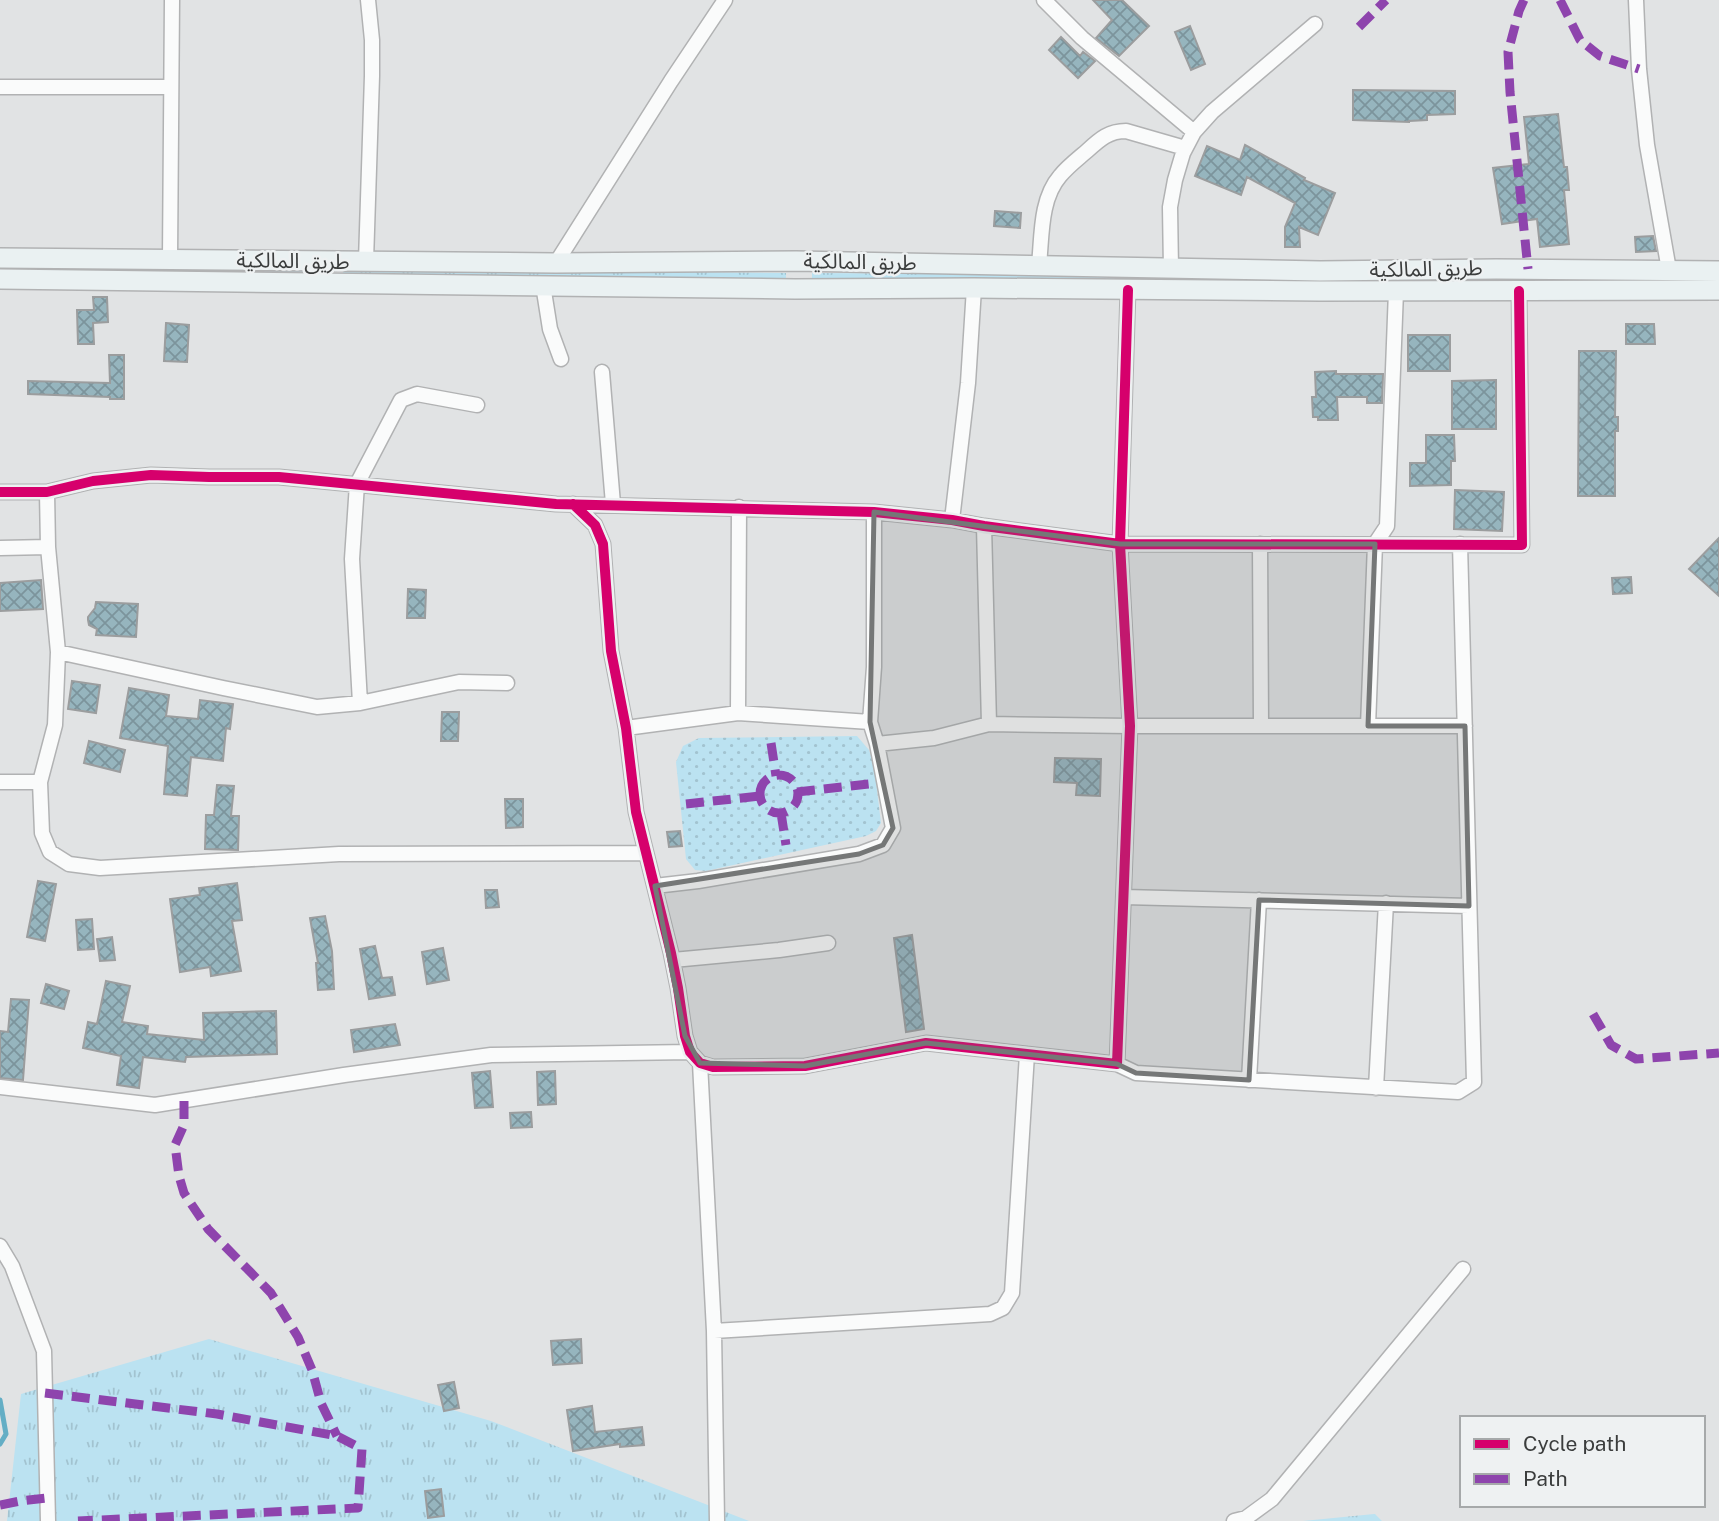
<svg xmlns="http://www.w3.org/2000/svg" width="1719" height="1521" font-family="'Public Sans','Noto Sans Arabic',sans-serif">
<defs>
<pattern id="grass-tufts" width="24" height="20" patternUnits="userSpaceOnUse" patternTransform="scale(1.75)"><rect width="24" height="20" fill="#bbe2f1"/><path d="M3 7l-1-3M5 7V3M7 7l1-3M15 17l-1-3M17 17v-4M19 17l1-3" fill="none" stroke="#a2c3d0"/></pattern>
<pattern id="park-dots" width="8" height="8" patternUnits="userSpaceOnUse" patternTransform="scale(1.75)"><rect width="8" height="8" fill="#bbe2f1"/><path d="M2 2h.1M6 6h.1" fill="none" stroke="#a2c3d0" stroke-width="1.8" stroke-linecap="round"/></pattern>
<pattern id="building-cross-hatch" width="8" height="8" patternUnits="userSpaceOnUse" patternTransform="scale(1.75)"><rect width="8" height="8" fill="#96b5be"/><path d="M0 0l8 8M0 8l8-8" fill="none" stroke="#7c949c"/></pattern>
</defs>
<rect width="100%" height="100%" fill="#e1e3e4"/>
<path fill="url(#grass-tufts)" d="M30,268H153V273H30Z
M316,268V273L193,274V269Z
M343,269L786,273V279L343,275Z
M812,273L1292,276L1291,283L812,280Z
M1343,276H1479V282L1344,283Z
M209,1339L491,1421L749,1521H7L21,1394Z
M1375,1514L1382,1521H1303L1374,1514Z"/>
<path fill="url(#park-dots)" d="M857,736L869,750L874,766L881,823L876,831L866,836L706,871L695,870L686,859L676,762L683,746L699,738Z"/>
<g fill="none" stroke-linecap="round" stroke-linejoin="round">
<path stroke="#64aec5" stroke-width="5" d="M0,1400L6,1434L0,1444"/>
</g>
<path fill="url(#building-cross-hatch)" stroke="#9b9d9e" stroke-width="2" d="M1093,0H1122L1149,26L1119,56L1096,38L1112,20Z
M1190,26L1205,64L1191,70L1175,32Z
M1061,37L1080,56L1083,52L1095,61L1078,78L1049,50Z
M1353,90L1455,91V114L1427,115V120L1409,121V122L1353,120Z
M1558,114L1564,167H1567L1569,190H1564L1569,244L1540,247L1537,219L1502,224L1493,168L1529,164L1524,117Z
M1245,145L1305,178L1304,180L1335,193L1318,235L1299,227L1300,247H1285V227L1295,203L1247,177L1241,195L1195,176L1207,146L1240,160Z
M995,211L1021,213L1020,228L994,226Z
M1653,236L1656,251L1636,252L1635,237Z
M93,297H107L108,322L93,323L94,344H78L77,310H94Z
M166,323L189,325L187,362L164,361Z
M1626,324H1654L1655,344H1626Z
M1408,335H1450V371H1408Z
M1579,351H1616L1615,417H1618V431H1615V496H1578Z
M109,355H124V399H110V397L28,394V381L110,383Z
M1336,371V374H1383L1382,403H1367V397H1337L1338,420H1318V417H1313L1312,397H1316L1315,372Z
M1496,380V429H1452V381Z
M1426,435H1454L1455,461H1451V485L1410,486V463H1426Z
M1455,490L1504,492L1502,531L1454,529Z
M1719,538V596L1689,569Z
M1631,577L1632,593L1613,594L1612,578Z
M41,580L43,609L0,611V583Z
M408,589L426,590L425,618H407Z
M96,602L138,604L136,637L96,635L97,629L89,625L88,620V617L95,608Z
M72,681L100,685L96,713L68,709Z
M129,688L169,695L166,716L198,719L200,700L233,704L230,729L226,728L223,761L191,757L187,796L164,794L168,746L120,738Z
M442,712H459L458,741H441Z
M89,741L125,750L120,772L84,763Z
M1055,758L1101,759L1100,796L1076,795L1077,783L1054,782Z
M217,785L234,786L231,816H239L238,850L205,849L206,815H214Z
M505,799H523V827L506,828Z
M680,831L682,846L669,847L667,832Z
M38,881L56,884L45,941L27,937Z
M237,883L242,920L232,921L241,971L211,976L210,967L180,972L170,899L200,895L199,888Z
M485,890H497L499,907L486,908Z
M325,916L332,951L334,989L318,990L316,963H318L310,918Z
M92,919L94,949L78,950L76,920Z
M912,935L924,1029L906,1032L894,938Z
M112,937L115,960L100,961L97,939Z
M375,946L382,978L392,977L395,995L369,999L360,949Z
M443,948L449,980L427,984L422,952Z
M106,981L130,986L122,1022L148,1026L147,1034L204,1040L203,1013L276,1011L277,1054L186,1057L185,1062L143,1057L139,1088L117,1085L121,1056L83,1048L88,1022L97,1024Z
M46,984L69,991L64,1009L41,1003Z
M11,999L29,1000L23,1080L0,1078V1031L8,1032Z
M395,1024L400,1045L354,1052L351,1030Z
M490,1071L493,1107L475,1108L472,1073Z
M555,1071L556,1104L538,1105L537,1072Z
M531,1112L532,1127L511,1128L510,1113Z
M581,1339L582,1363L553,1365L551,1341Z
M454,1382L459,1408L444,1411L438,1385Z
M592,1406L595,1432L642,1427L644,1445L620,1447V1444L573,1451L567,1410Z
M441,1489L444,1516L428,1518L425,1491Z"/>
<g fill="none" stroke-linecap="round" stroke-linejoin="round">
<g stroke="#b1b2b3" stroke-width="17">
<path id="minor" d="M1044,0L1082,38L1194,132
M1636,0L1639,69L1647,145L1669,270
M0,87H170
M170,259L172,0
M366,261L372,76V40L368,0
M556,263L671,81L725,0
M1039,265C1042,236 1040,199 1060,176C1068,166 1079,158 1088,150C1100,139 1109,131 1126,131L1185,148
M1171,269L1170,207L1175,180L1183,153L1194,132L1212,112L1315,24
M543,285L550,329L561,359
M602,372L613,504
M0,492H47L93,481L151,475L209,477H279L556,504L874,512L952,520L984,526L1120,544L1522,545L1519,291
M47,492L48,547L58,652L55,725L40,782L42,833L50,852L69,864L100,868L339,854L646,853
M573,504L595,525L603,544L611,651L626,728L636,812L671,953L678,988L685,1036L690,1052L700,1063L713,1067L805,1066L926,1043L1117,1064L1130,726L1120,544L1128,290
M952,520L968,383L974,288
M984,526L989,724
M1260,544L1261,726
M0,548L48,547
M58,652L223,688L317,707L360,703L352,559L357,484L401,400L417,394L477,405
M360,703L459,682L507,683
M738,713L739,507
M1368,726L1375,544L1387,526L1396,291
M626,728L738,713L870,722
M877,744L934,738L989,724L1130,726H1465
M0,782H40
M655,886L698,881L859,854L883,845L893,828L877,744L870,722L874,667V512
M1124,897L1469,906
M673,960L779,950L828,943
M700,1063L714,1331L717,1521
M1117,1064L1136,1073L1458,1092L1474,1082L1460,544
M1249,1080L1259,900
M0,1087L155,1105L344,1075L491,1055L690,1052
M1376,1088L1386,903
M0,1246L12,1266L44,1351L48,1521
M714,1331L990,1314L1003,1308L1012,1293L1027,1054
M1234,1521L1246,1518L1272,1499L1463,1269"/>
</g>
<g stroke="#b1b2b3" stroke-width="22">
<path id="secondary" d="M0,258L556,263L796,261L1320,271L1496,269L1719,271
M0,279L795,289L974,288L1320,291L1719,290"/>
</g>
<use href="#minor" stroke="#fafbfb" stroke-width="14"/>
<use href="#secondary" stroke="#eaf1f2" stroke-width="19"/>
<path stroke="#8e44ad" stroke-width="9" stroke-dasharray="18 9" stroke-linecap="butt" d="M1524,0L1519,11L1508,52L1510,92L1528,269
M1560,0L1580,40L1600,56L1639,69
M1359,27L1386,0
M771,743L776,776
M760 794a19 19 0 1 1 38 0a19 19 0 1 1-38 0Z
M797,792L869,784
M686,804L760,796
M781,813L786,845
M1593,1014L1611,1045L1636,1059L1719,1053
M184,1101V1125L175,1145L179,1176L184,1193L208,1229L271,1293L298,1337L312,1370L321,1403L337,1436
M45,1393L217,1414L337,1436L362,1449L358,1508L78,1521
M0,1505L20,1501L47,1498"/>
<g stroke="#eef1f2" stroke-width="15">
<path id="cycleway" d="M0,492H47L93,481L151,475L209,477H279L556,504L874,512L952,520L984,526L1120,544L1522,545L1519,291
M573,504L595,525L603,544L611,651L626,728L636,812L671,953L678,988L685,1036L690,1052L700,1063L713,1067L805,1066L926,1043L1117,1064L1130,726L1120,544L1128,290"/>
</g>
<use href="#cycleway" stroke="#d6006c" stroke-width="10"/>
</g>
<path fill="#757777" fill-opacity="0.2" stroke="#757777" stroke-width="5" stroke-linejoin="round" d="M874,512L1120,544H1375L1368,726H1465L1469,906L1259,900L1249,1080L1136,1073L1117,1064L926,1043L805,1066L700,1063L685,1036L655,886L859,854L883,845L893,828L870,722Z"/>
<g text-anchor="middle" stroke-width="5" stroke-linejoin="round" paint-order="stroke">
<g font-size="21" fill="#3b3d3d" stroke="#eef1f2">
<text transform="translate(293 261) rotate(1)" y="7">طريق المالكية</text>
<text transform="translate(860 262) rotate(1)" y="7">طريق المالكية</text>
<text transform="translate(1426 269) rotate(-1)" y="7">طريق المالكية</text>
</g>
</g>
<rect x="1460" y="1416" width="245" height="91" fill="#eef1f2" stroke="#a6a9aa" stroke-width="2"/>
<rect x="1474" y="1439" width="35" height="10" fill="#d6006c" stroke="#a6a9aa" stroke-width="2"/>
<text x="1523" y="1451" font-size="21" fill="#3b3d3d">Cycle path</text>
<rect x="1474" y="1474" width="35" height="10" fill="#8e44ad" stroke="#a6a9aa" stroke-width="2"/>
<text x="1523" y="1486" font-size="21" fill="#3b3d3d">Path</text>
</svg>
